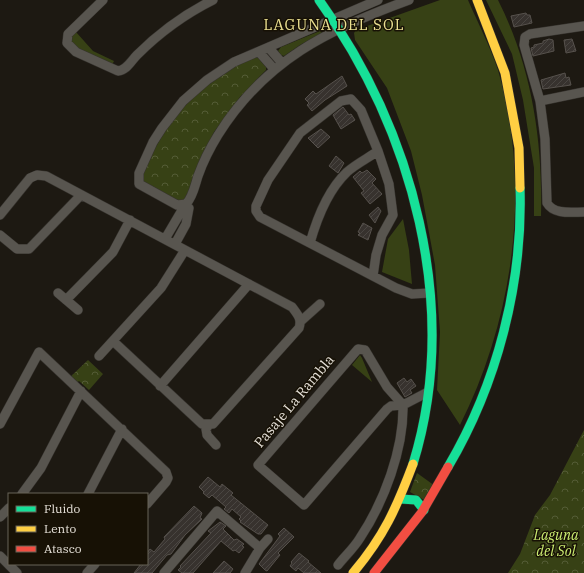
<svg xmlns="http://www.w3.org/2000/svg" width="584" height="573" font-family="'IBM Plex Serif',serif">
<defs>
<pattern id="park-crowns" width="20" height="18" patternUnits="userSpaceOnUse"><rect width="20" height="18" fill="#374115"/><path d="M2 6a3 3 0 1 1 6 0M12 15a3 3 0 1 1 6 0" fill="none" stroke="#545c36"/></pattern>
<pattern id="building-hatch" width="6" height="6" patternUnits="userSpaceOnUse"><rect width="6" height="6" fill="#37322e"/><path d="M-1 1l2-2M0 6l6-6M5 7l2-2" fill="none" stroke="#4a4642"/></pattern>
</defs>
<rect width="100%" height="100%" fill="#1d1912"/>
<path fill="#374115" d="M440,0H468C478,23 490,46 498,70C532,187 514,317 460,425L437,390L440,332L435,265L422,195L411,151L387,88L355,40L354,33L356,30Z
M486,0H498C532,67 543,142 541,216H534V168L523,100L512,54Z
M320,31L322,33L300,45L284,56L281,55L278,51L281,47Z
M76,32L93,51L114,61L112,65L73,46L71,37Z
M403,219L409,250L412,284L382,272L388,239Z
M360,355L362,358L372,382L352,365Z"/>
<path fill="url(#park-crowns)" d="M257,57L266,67V70L240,97L214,132L196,171L186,199L180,202L144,184L142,176C160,132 187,95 229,70C237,66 247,59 257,57Z
M88,360L103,374L89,390L79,381L73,386L67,380Z
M584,430V573H508L520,554L535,515L550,495Z
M417,473L435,486L426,501L410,492Z"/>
<path fill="url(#building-hatch)" stroke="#56514c" d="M526,13L527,15H530L532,23L514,27L511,16Z
M549,39L553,40L554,51L533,56L531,48L534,47V45L543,43V41Z
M572,39L576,51L566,53L564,40Z
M565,73L566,78L569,77L571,85L543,89L541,80Z
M342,76L347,86L325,100L312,111L307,105L309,103L305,99L313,91L316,94Z
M343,107L349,115L351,114L355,120L341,129L333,115Z
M321,129L330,137L318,148L308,138Z
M336,156L344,163L338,173L329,166Z
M367,170L376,179L372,183L382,194L370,204L361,193L364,191L353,177L360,171L362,173Z
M378,207L381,211L375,223L369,215Z
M363,223L372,228L368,240L358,235L360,233L358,232Z
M404,378L407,382L411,379L416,386L410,390L412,393L405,397L397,383Z
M208,477L220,487L222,484L233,493L231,495L268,525L261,534H258L240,522L241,521L239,519L241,517L232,509L229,513L224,509L226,507L212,495L209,498L203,493L204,492L199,487Z
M194,506L202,513L200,518L202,519L185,535L171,554L167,555L152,573H134L141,564H147V553L150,549L154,552L165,539L164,537Z
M220,522L226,526L223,529L234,540L237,539L244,544L242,546L244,547L239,553L235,550L233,551L221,541L193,573H182L178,570L181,567L180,566L211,533L208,531Z
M284,528L294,537L278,553L280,555L267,571L265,570L259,564L280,536L278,534Z
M299,553L309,561L308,562L321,573H304L298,568L296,571L290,566L292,563L291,562Z
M224,561L233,569L230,573H213Z"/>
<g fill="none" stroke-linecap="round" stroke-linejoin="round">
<g stroke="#37342f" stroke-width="10">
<path id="street" d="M103,0L68,34L67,43L76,52L118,71C127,70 131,61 137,55C159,33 185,14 213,0
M378,0L234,62L207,80L183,101L162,128L153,142L139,173V184L177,205L186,204C193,197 195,185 198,176C203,162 210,148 218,135C265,60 329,29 409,0
M584,26L530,34L525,37L524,45L540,101L545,139L547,203C554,215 572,212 584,212
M269,48L282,63
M259,52L274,69
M540,101L584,92
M0,215L30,178L37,175L46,176L292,307C298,315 302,319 299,328L213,424H202L113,341
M0,235L17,249H29L81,195
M165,239L185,205L189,208L186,224L175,244
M310,243C317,218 328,190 347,172C356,164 368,158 378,151L361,110L351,99L341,101L300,133L268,180L256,206V211L260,217L396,288L412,294L429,293
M373,276L376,255L382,235L393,215L389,184L378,151
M58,293L78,310
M66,300L113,252L130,220
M301,321L320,304
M99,356L161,288L185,250
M160,386L249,284
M403,405L387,387L365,350L358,349L258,465L304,505L387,409L391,406L403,405L428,392
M0,424L39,352L166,472L168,478L166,482L147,504
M208,426L206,429L207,435L216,445
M22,494L41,468L81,391
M88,494L122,429
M0,517L9,508
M0,556L17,573
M338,565C345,556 354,548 360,538C384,502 404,449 403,405
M87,573L95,564
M164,573L217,511L260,548
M245,573L260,548L268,539"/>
</g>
<g stroke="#37342f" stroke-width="10">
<path id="fast" d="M319,0C413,129 461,308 413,464
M448,467C497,384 523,284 520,188
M401,499L416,500L424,510"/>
</g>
<g stroke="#37342f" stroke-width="10">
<path id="slow" d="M477,0L505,73L519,148L520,188
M353,573C384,536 396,509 413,464"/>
</g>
<g stroke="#37342f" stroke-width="10">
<path id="jam" d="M374,573L422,512L448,467"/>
</g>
<use href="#street" stroke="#58554f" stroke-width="9"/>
<use href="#fast" stroke="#16e098" stroke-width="9"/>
<use href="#slow" stroke="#ffcf43" stroke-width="9"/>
<use href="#jam" stroke="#f24e42" stroke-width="9"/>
</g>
<g text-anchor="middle" stroke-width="3" stroke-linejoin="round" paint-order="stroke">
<g font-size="14" fill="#e5e0d8" stroke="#171105">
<text transform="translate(294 401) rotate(-50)" y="5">Pasaje La Rambla</text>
</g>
<g font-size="14" font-style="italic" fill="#cced71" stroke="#171105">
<text x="556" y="540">Laguna<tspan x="556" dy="16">del Sol</tspan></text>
</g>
<g font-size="15" letter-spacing="1" fill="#ebe091" stroke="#171105">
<text x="334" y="30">LAGUNA DEL SOL</text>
</g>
</g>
<rect x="8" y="493" width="140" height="72" fill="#171105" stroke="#696459"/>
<rect x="16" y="506" width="20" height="6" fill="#16e098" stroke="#696459"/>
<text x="44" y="513" font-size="12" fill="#e5e0d8">Fluido</text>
<rect x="16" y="526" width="20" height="6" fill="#ffcf43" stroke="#696459"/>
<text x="44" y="533" font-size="12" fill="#e5e0d8">Lento</text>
<rect x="16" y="546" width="20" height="6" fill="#f24e42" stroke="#696459"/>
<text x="44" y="553" font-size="12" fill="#e5e0d8">Atasco</text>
</svg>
